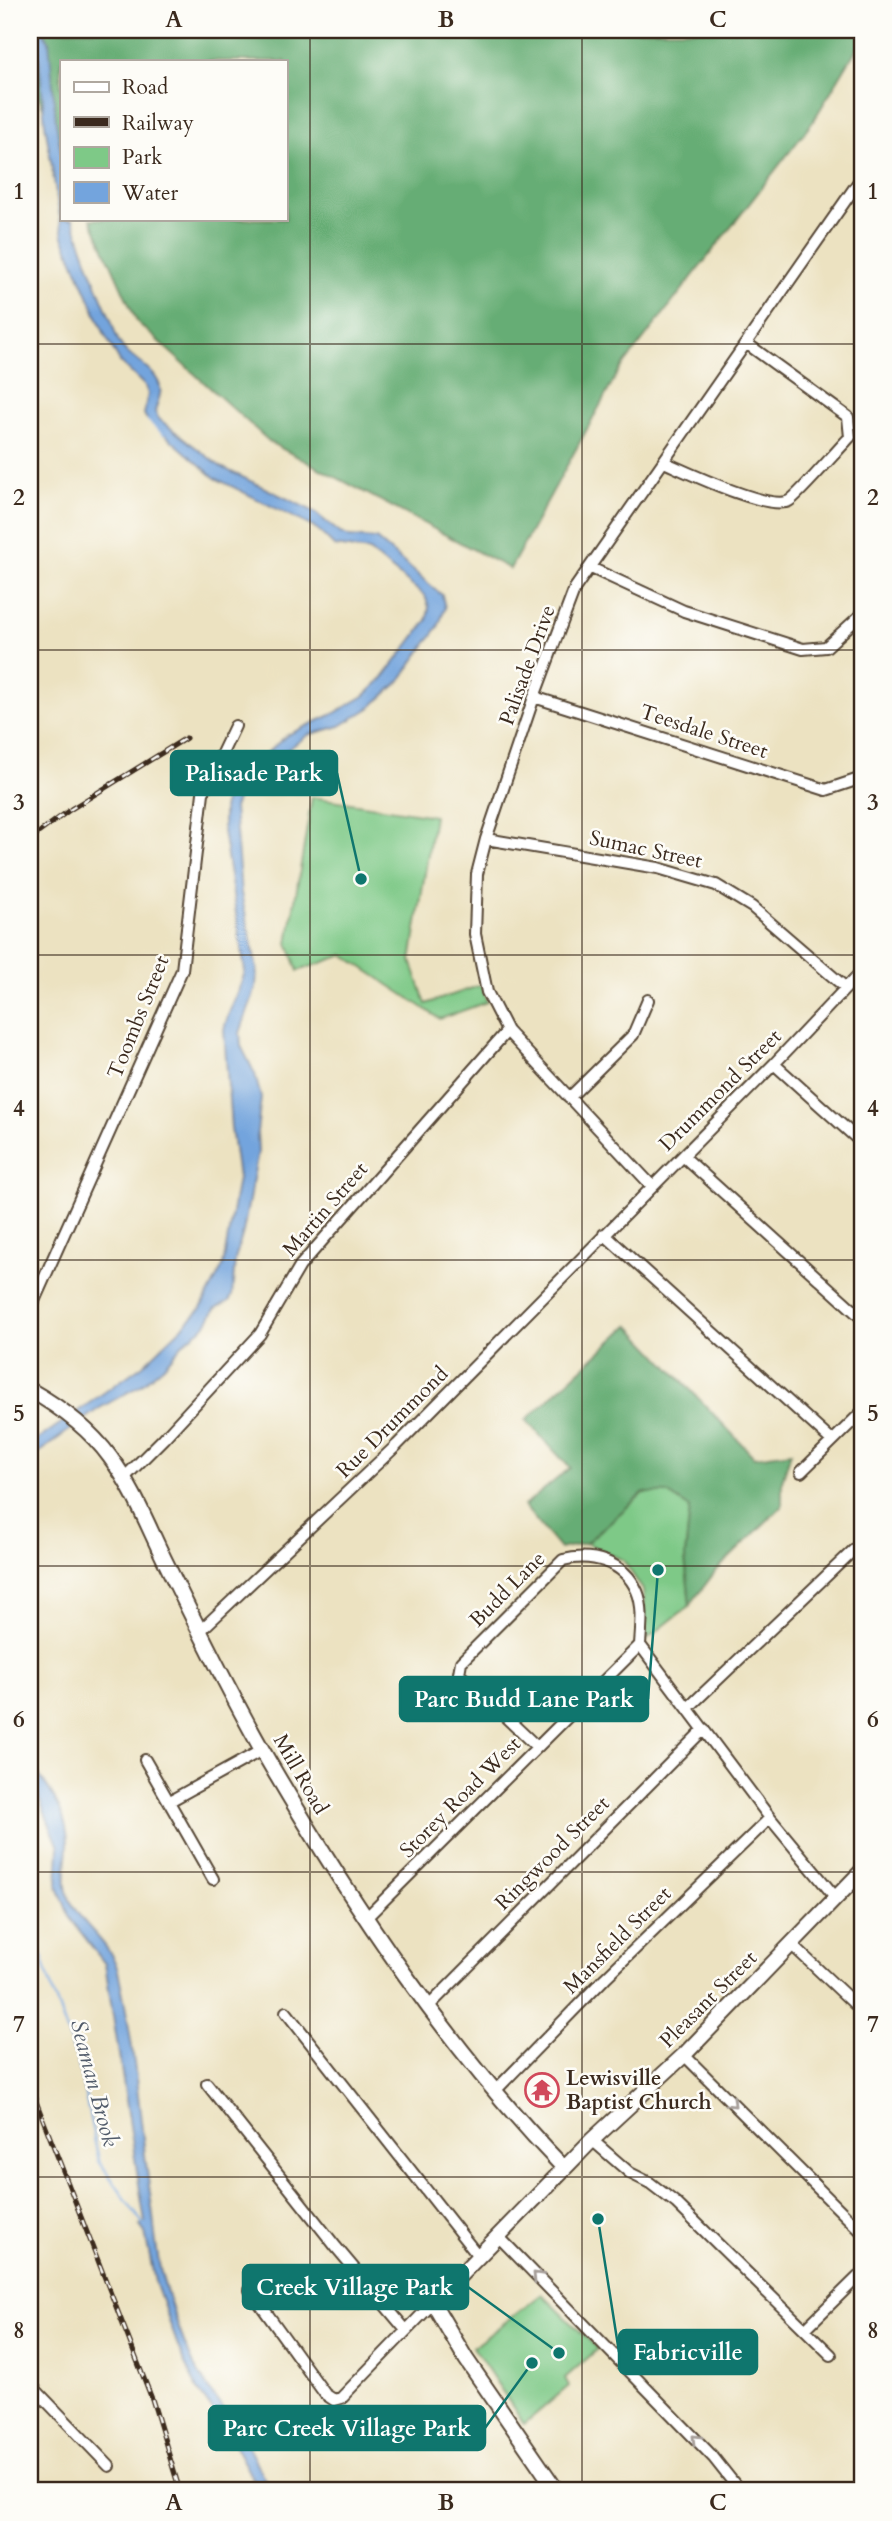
<svg xmlns="http://www.w3.org/2000/svg" width="892" height="2521" font-family="Cardo,serif">
<rect width="100%" height="100%" fill="#fdfcf7"/>
<filter id="ink" filterUnits="userSpaceOnUse"><feTurbulence type="fractalNoise" baseFrequency=".0143" numOctaves="2"/><feDisplacementMap in="SourceGraphic" scale="14" xChannelSelector="R" yChannelSelector="G"/><feConvolveMatrix kernelMatrix="1 2 1 2 8 2 1 2 1" color-interpolation-filters="sRGB"/></filter>
<filter id="wash" filterUnits="userSpaceOnUse"><feTurbulence type="fractalNoise" baseFrequency=".00686" numOctaves="4" result="noise"/><feDisplacementMap in="SourceGraphic" scale="28" xChannelSelector="R" yChannelSelector="G"/><feGaussianBlur stdDeviation="1.57" result="paint"/><feColorMatrix in="noise" values="0 0 0 0 0 0 0 0 0 0 0 0 0 0 0 0 0 1.4 0 .05"/><feComposite in="paint" operator="in"/></filter>
<g filter="url(#wash)">
<rect width="100%" height="100%" fill="#ece2c1"/>
<path fill="#7ec987" stroke="#5c7a52" stroke-width="2" d="M312,797L434,816L411,961L426,1004L481,985L487,1002L440,1019L344,955L298,971L288,943Z
M643,1493H667L690,1507L685,1557L690,1605L647,1639L643,1590L623,1560L586,1543Z
M542,2294L598,2349L565,2378L569,2386L524,2424L473,2347Z"/>
<path fill="#66ad74" stroke="#506c49" stroke-width="2" d="M30,30H862V40L812,123L619,371L510,569L271,443L137,322L91,219H285V61H61V150L30,77Z
M629,1325L754,1457L791,1452L782,1481V1506L715,1572L690,1605L685,1557L690,1508L667,1493H643L586,1543L560,1549L524,1506L570,1468L526,1420Z"/>
<path fill="#73a4dd" stroke="#57677e" stroke-width="2" d="M30,30H42L49,41L56,122L61,153V219H73C84,252 95,285 110,317C113,325 115,334 119,342C128,359 149,364 158,381C164,392 157,401 155,412L159,419L221,467L313,511L340,533L350,537L376,539L442,595L445,608L438,627L398,683L371,707L340,726L308,735L255,773L241,789L234,808L241,893L257,969L256,987L240,1033L241,1046L255,1074L261,1098L257,1132L258,1152L243,1232L235,1260L232,1296L229,1301L215,1309L205,1326L184,1342L164,1366L141,1385L98,1409L30,1459V1445L143,1365L200,1310L223,1266L238,1178L231,1128L224,1030C228,1009 240,992 245,971L223,831V809L229,786L287,735L333,714L364,696L383,678L427,620L429,607L425,596L369,551L334,546L317,529L215,478L146,418L144,414L148,394L145,386L120,362L105,335L63,237L45,124L38,47Z
M30,1764C48,1785 68,1815 68,1844C68,1859 63,1877 67,1891C75,1923 110,1939 118,1971C136,2048 140,2129 152,2207C155,2231 156,2257 163,2280C172,2308 181,2339 194,2365C207,2391 226,2411 241,2435C252,2453 261,2473 271,2491H259L227,2431L198,2390L183,2360L155,2282L145,2233L140,2226L145,2223L105,1964L70,1918L57,1884L59,1847L35,1789L30,1783Z"/>
<g fill="none" stroke-linecap="round" stroke-linejoin="round">
<path stroke="#73a4dd" stroke-width="2.5" d="M148,420L164,434
M30,1927L39,1945L53,1993L78,2061L99,2161L145,2227"/>
</g>
</g>
<g filter="url(#ink)">
<g fill="none" stroke-linecap="round" stroke-linejoin="round">
<g stroke="#564636" stroke-width="14">
<path id="minor" d="M664,462C687,472 768,511 789,501C798,496 839,448 850,437L848,417L746,343
M591,568L684,611L803,649L826,647L862,614
M534,697L826,790L862,778
M486,839L658,868L716,885L752,907L846,988
M774,1064L862,1143
M569,1098L633,1035L648,1000
M683,1156L862,1318
M652,1186L507,1031L487,992L475,934L477,874L486,839L534,697L575,588L862,177
M604,1234L832,1441
M30,1310L182,970L203,793L235,726
M801,1472L862,1412
M124,1478L163,1439L260,1334L300,1266L507,1031
M200,1631L397,1445L774,1064L862,971
M640,1645L770,1818L836,1898
M688,1708L862,1542
M537,1747L459,1673L461,1662L563,1560C591,1553 624,1561 637,1591C644,1607 641,1627 640,1645
M145,1760L213,1879
M170,1801L262,1750
M367,1917L640,1645
M791,1944L862,2011
M429,2006L704,1729
M286,2012L479,2257
M684,2055L862,2232
M207,2084L336,2247L405,2329
M494,2092L605,1978L770,1818
M592,2140L630,2173L650,2183L676,2203L831,2355
M498,2236L713,2457L740,2491
M250,2290L325,2394L334,2400L341,2398L433,2303
M805,2329L862,2273
M30,2384L109,2466"/>
</g>
<g stroke="#564636" stroke-width="18">
<path id="tertiary" d="M30,1390C60,1407 89,1428 110,1457C134,1489 149,1529 167,1565C199,1631 232,1698 269,1762C353,1906 448,2048 564,2168
M557,2491L466,2359L433,2303L592,2140L684,2055L862,1871"/>
</g>
<use href="#minor" stroke="#fff" stroke-width="10"/>
<use href="#tertiary" stroke="#fff" stroke-width="14"/>
<g stroke="#3b2a1e" stroke-width="5">
<path id="rail" d="M30,839L71,809L186,738
M30,2086L152,2399L180,2491"/>
</g>
<use href="#rail" stroke="#fdfcf7" stroke-width="2.5" stroke-dasharray="8" stroke-linecap="butt"/>
</g>
<defs><path id="oneway-chevron" d="M-2-3.5L2.5 0L-2 3.5" fill="none" stroke-width="1.6" stroke-linecap="round" stroke-linejoin="round" transform="scale(1.75)"/></defs>
<g stroke="#a79f9a">
<use href="#oneway-chevron" transform="translate(732 2103) rotate(45)"/>
<use href="#oneway-chevron" transform="translate(537 2276) rotate(-134)"/>
<use href="#oneway-chevron" transform="translate(696 2439) rotate(-135)"/>
</g>
</g>
<path fill="none" stroke="#3b2a1e" stroke-width="2" stroke-opacity="0.55" d="M310,30V2491M582,30V2491M30,344H862M30,650H862M30,955H862M30,1260H862M30,1566H862M30,1872H862M30,2177H862"/>
<defs>
<g id="temple-ring" transform="scale(1.75)"><circle r="9.5" fill="#fdfcf7" stroke="#d1495b" stroke-width="1.5"/><path d="M0-6L5-2H3V0L6.5 2.5H4V6H1.5V3h-3V6H-4V2.5H-6.5L-3 0V-2H-5Z" fill="#d1495b"/></g>
</defs>
<g fill-rule="evenodd">
<use href="#temple-ring" x="542" y="2090"/>
</g>
<g text-anchor="middle" stroke-width="5" stroke-linejoin="round" paint-order="stroke">
<g font-size="21" fill="#3b2a1e" stroke="#fdfcf7">
<text transform="translate(527 665) rotate(-70)" y="7">Palisade Drive</text>
<text transform="translate(704 731) rotate(18)" y="7">Teesdale Street</text>
<text transform="translate(646 849) rotate(12)" y="7">Sumac Street</text>
<text transform="translate(138 1017) rotate(-68)" y="7">Toombs Street</text>
<text transform="translate(720 1090) rotate(-45)" y="7">Drummond Street</text>
<text transform="translate(325 1209) rotate(-49)" y="7">Martin Street</text>
<text transform="translate(392 1422) rotate(-45)" y="7">Rue Drummond</text>
<text transform="translate(507 1589) rotate(-45)" y="7">Budd Lane</text>
<text transform="translate(301 1774) rotate(60)" y="7">Mill Road</text>
<text transform="translate(460 1797) rotate(-45)" y="7">Storey Road West</text>
<text transform="translate(552 1853) rotate(-45)" y="7">Ringwood Street</text>
<text transform="translate(617 1940) rotate(-45)" y="7">Mansfield Street</text>
<text transform="translate(708 1999) rotate(-45)" y="7">Pleasant Street</text>
</g>
<g font-size="21" font-weight="bold" fill="#3b2a1e" stroke="#fdfcf7" text-anchor="start">
<text x="566" y="2085">Lewisville<tspan x="566" dy="24">Baptist Church</tspan></text>
</g>
<g font-size="23" font-style="italic" fill="#515b6a" stroke="#fdfcf7">
<text transform="translate(95 2083) rotate(75)" y="8">Seaman Brook</text>
</g>
</g>
<path fill="none" stroke="#0f766e" stroke-width="2.5" d="M361 879L337 773M658 1570L648 1699M559 2353L468 2287M598 2219L619 2352M532 2363L485 2428"/>
<g fill="#0f766e" stroke="#fdfcf7" stroke-width="2.5">
<circle cx="361" cy="879" r="7"/>
<circle cx="658" cy="1570" r="7"/>
<circle cx="559" cy="2353" r="7"/>
<circle cx="598" cy="2219" r="7"/>
<circle cx="532" cy="2363" r="7"/>
</g>
<g fill="#0f766e" stroke="#0f766e" stroke-width="2.5">
<rect x="171" y="751" width="166" height="44" rx="7"/>
<rect x="400" y="1677" width="248" height="44" rx="7"/>
<rect x="243" y="2265" width="225" height="44" rx="7"/>
<rect x="619" y="2330" width="138" height="44" rx="7"/>
<rect x="209" y="2406" width="276" height="44" rx="7"/>
</g>
<g font-size="23" text-anchor="middle" font-weight="bold" fill="#fff">
<text x="254" y="781">Palisade Park</text>
<text x="524" y="1707">Parc Budd Lane Park</text>
<text x="355" y="2295">Creek Village Park</text>
<text x="688" y="2360">Fabricville</text>
<text x="347" y="2436">Parc Creek Village Park</text>
</g>
<rect width="892" height="2521" fill="none" stroke="#fdfcf7" stroke-width="77"/>
<rect x="60" y="60" width="228" height="161" fill="#fdfcf7" stroke="#afa8a0" stroke-width="2"/>
<rect x="74" y="82" width="35" height="10" fill="#ffffff" stroke="#afa8a0" stroke-width="2"/>
<text x="122" y="94" font-size="21" fill="#3b2a1e">Road</text>
<rect x="74" y="117" width="35" height="10" fill="#3b2a1e" stroke="#afa8a0" stroke-width="2"/>
<text x="122" y="130" font-size="21" fill="#3b2a1e">Railway</text>
<rect x="74" y="147" width="35" height="21" fill="#7ec987" stroke="#afa8a0" stroke-width="2"/>
<text x="122" y="164" font-size="21" fill="#3b2a1e">Park</text>
<rect x="74" y="182" width="35" height="21" fill="#73a4dd" stroke="#afa8a0" stroke-width="2"/>
<text x="122" y="200" font-size="21" fill="#3b2a1e">Water</text>
<rect x="38" y="38" width="816" height="2444" fill="none" stroke="#3b2a1e" stroke-width="2.5"/>
<g font-size="23" text-anchor="middle" font-weight="bold" fill="#3b2a1e">
<text x="174" y="27">A</text>
<text x="446" y="27">B</text>
<text x="718" y="27">C</text>
<text x="19" y="199">1</text>
<text x="873" y="199">1</text>
<text x="19" y="505">2</text>
<text x="873" y="505">2</text>
<text x="19" y="810">3</text>
<text x="873" y="810">3</text>
<text x="19" y="1116">4</text>
<text x="873" y="1116">4</text>
<text x="19" y="1421">5</text>
<text x="873" y="1421">5</text>
<text x="19" y="1727">6</text>
<text x="873" y="1727">6</text>
<text x="19" y="2032">7</text>
<text x="873" y="2032">7</text>
<text x="19" y="2338">8</text>
<text x="873" y="2338">8</text>
<text x="174" y="2510">A</text>
<text x="446" y="2510">B</text>
<text x="718" y="2510">C</text>
</g>
</svg>
